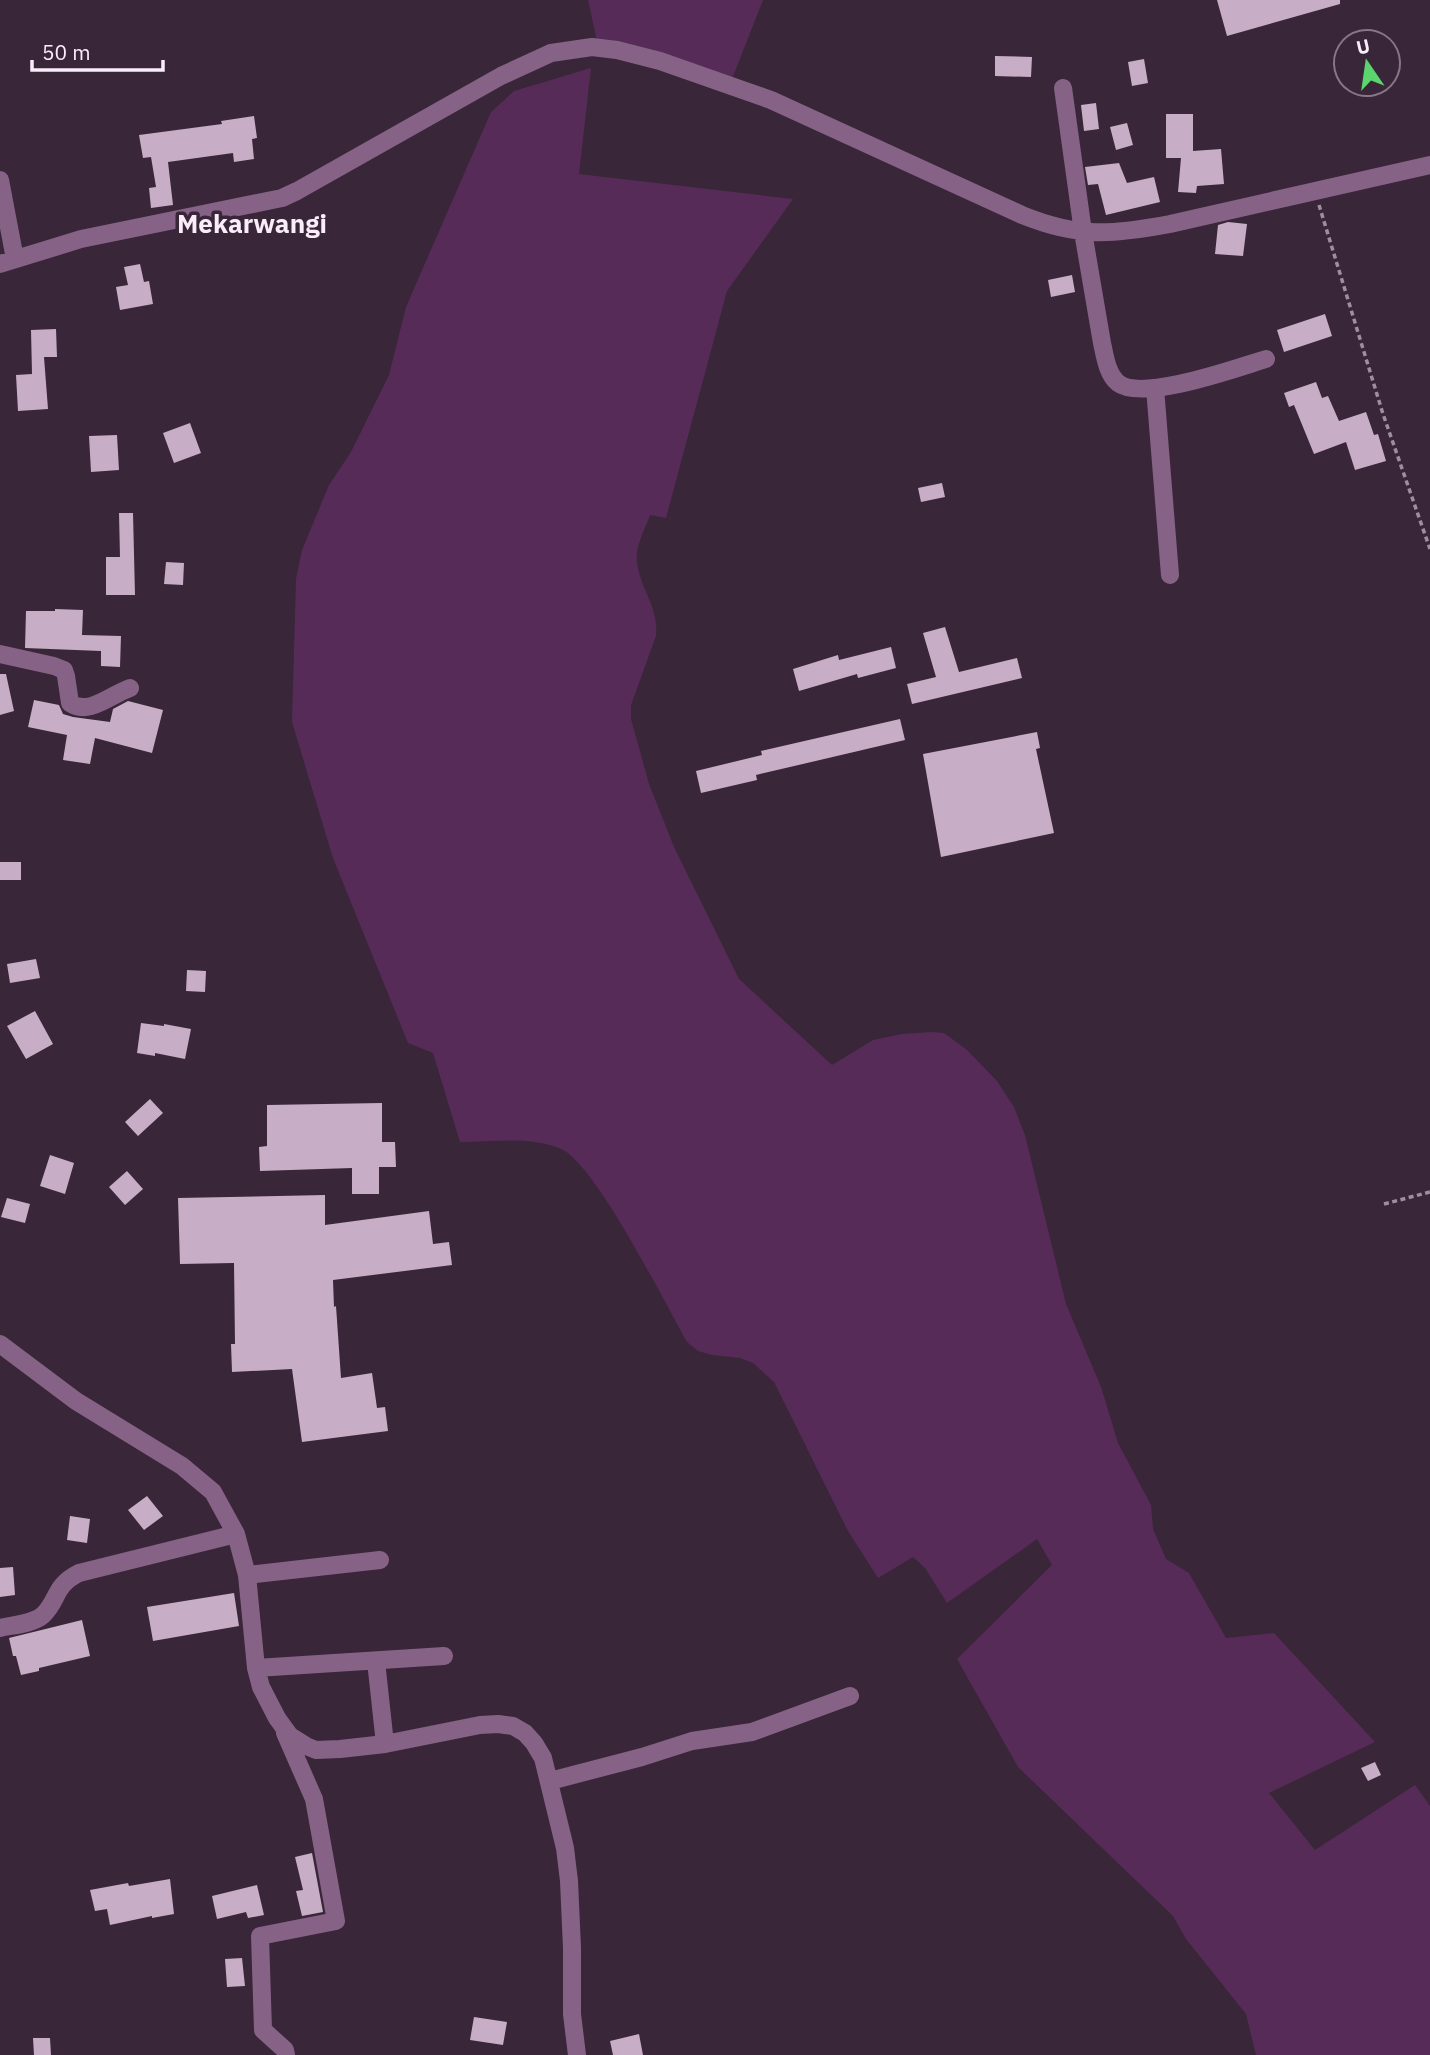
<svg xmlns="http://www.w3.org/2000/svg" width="1430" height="2055" font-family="'IBM Plex Sans',sans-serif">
<rect width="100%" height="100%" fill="#392639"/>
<path fill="#572b58" d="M588,0H763L732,79L597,41Z
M591,68L579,174L793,199L727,291L666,518L650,515C645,529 635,547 637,562C640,589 659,607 656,636L631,705V719L649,784L674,847L739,979L832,1065L873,1040L902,1034L931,1032L944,1033L967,1050L997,1081L1014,1107L1025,1135L1066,1304L1101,1387L1118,1443L1151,1505L1153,1529L1166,1559L1189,1573L1226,1638L1274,1633L1375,1742L1269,1793L1315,1850L1415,1785L1430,1806V2055H1256L1246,2014L1186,1939L1173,1916L1018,1767L957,1659L1052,1565L1037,1539L947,1603L925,1568L913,1557L878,1578L848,1531L774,1382L753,1363L740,1358L712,1355L698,1351L687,1342C666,1305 595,1163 561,1149C530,1136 493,1142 460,1142L433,1053L408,1043L333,858L292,722L296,579L302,550L329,485L351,452L389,375L406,307L491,112L514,91Z"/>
<path fill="#c7aec6" d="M1217,0H1340V4L1227,36Z
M995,56L1032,57L1031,77L995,76Z
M1144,59L1148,83L1132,86L1128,62Z
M1096,103L1099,129L1084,131L1081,105Z
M1166,114H1193V151L1221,149L1224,184L1197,186L1196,193L1178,192L1181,158H1166Z
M254,116L257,138L252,139L254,159L234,162L233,153L168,162L173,205L151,208L149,188L156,187L151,157L143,158L139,135L222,124L221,121Z
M1127,123L1133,145L1116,150L1110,127Z
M1119,163L1127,183L1154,177L1160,202L1106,215L1098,184L1088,185L1085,167Z
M1228,222L1247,224L1243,256L1215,254L1218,225Z
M140,264L144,282L149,281L153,304L120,310L116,287L128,285L124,267Z
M1072,275L1075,292L1051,297L1048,280Z
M1325,314L1332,336L1284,352L1277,330Z
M56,329L57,357H44L48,409L18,411L16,375L32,374L31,330Z
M1316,382L1322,398L1328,396L1339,421L1366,412L1374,435L1378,434L1386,461L1355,470L1346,442L1314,454L1294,405L1289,407L1284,393Z
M190,423L201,453L174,463L163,433Z
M117,435L119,470L91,472L89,436Z
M942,483L945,497L921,502L918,488Z
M119,513H133L135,595H106V557H120Z
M166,562L184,563L183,585L164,584Z
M55,609L83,610L82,635L121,636L120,667L101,666V651L25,648L26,611H55Z
M945,627L959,672L1017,658L1022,678L912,704L907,684L936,677L923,633Z
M891,647L896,668L858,678L857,674L799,691L793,669L838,655L839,660Z
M0,674H6L14,711L0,715Z
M34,700L59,705L63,714L73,717L110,722L113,709L128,701L163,710L152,753L95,738L90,764L63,760L67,735L28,727Z
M900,719L905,740L756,775L757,780L701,793L696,771L762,755L761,751Z
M1037,732L1040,748L1036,749L1054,833L941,857L923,754Z
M0,862H21V880H0Z
M36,959L40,978L10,983L7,964Z
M187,970L206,971L205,992L186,991Z
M35,1011L53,1044L26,1059L7,1026Z
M141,1023L164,1026V1024L191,1029L185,1059L155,1053V1056L137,1053Z
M150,1099L163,1113L138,1136L125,1122Z
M382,1103V1142H395L396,1167H379V1194H352V1168L260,1171L259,1147L267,1146V1105Z
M50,1155L74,1163L65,1194L40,1186Z
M127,1171L143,1189L125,1205L109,1187Z
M325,1195V1225L429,1211L433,1244L449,1242L452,1265L333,1280L334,1307L336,1306L341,1378L372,1373L377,1408L385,1407L388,1431L302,1442L292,1369L232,1372L231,1344H235L234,1263L180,1264L178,1198Z
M7,1198L30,1204L25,1223L1,1217Z
M147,1496L163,1516L144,1530L128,1510Z
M70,1516L90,1519L87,1543L67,1540Z
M13,1567L15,1595L0,1597V1568Z
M234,1593L239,1626L153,1641L147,1607Z
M82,1620L90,1656L39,1668V1671L21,1675L16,1656H13L9,1638Z
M1375,1762L1381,1775L1368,1781L1361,1768Z
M312,1853L323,1912L302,1916L296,1891L303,1890L295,1857Z
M170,1879L174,1914L152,1918V1916L110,1925L107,1909L95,1911L90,1890L128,1883L129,1886Z
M257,1885L264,1915L248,1918L246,1912L217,1919L212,1896Z
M242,1958L245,1986L227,1987L225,1959Z
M474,2017L507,2022L503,2045L470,2040Z
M639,2034L643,2055H613L610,2041Z
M33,2038H50L51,2055H34Z"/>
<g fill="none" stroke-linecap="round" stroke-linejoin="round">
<path stroke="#9e8e9e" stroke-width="3.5" stroke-dasharray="5 3.5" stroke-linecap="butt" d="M1319,205L1383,414L1430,549
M1384,1204L1430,1192"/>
<path stroke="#866386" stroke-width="18" d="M1063,88L1083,232L1102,343C1105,356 1107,374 1118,383C1142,402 1236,368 1266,359
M0,180L15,259
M0,264L81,239L282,198L297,191L501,76L551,53L592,47L617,50L660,61L771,100L1022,215C1079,238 1111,235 1170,224L1430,165
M1155,388L1170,575
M0,654L54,666L64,670L66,676L70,703C89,716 110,695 130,688
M0,1344L76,1401L182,1466L213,1492L236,1534L247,1575L256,1668L261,1687L277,1718L290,1736L306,1746L316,1750L340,1749L385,1744L480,1725L498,1724L513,1726L525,1733L534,1743L543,1758L565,1848L569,1881L572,1948V2014L577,2055
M247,1575L380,1560
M0,1628C13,1625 33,1624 43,1615C59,1600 53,1586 79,1573L236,1534
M376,1661L385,1744
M256,1668L444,1656
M285,1733L314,1799L336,1921L260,1936L263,2030L285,2050L286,2055
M550,1781L642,1757L692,1741L752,1732L850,1696"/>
</g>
<g text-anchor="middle" stroke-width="7" stroke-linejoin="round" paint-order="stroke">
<g font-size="26" font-weight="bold" fill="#faedfa" stroke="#392639">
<text x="252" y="233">Mekarwangi</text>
</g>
</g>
<g transform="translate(1367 63) rotate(347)"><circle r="33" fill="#392639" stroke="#867686" stroke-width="2"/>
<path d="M0-5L12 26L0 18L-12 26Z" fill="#5bd56e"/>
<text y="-10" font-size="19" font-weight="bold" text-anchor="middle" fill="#faedfa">U</text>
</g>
<path d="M32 60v10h131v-10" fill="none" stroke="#faedfa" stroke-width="3.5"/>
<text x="42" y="60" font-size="21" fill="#faedfa" stroke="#392639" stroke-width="5" paint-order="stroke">50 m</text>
</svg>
